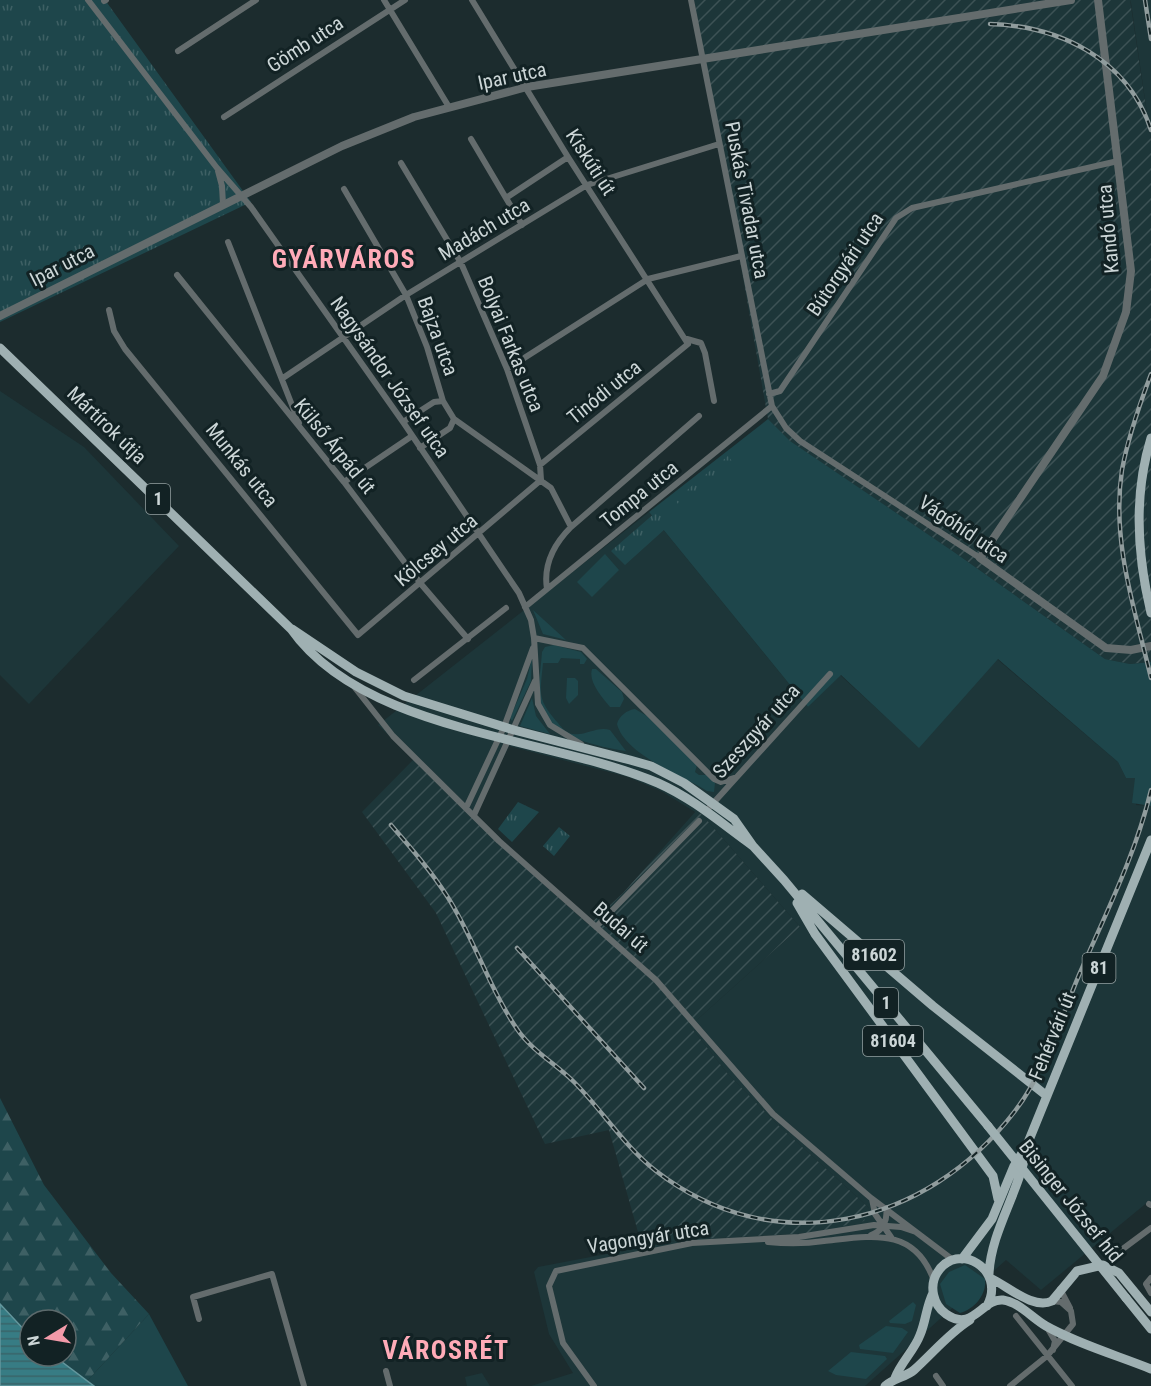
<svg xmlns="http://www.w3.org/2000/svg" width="1151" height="1386" font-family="'Roboto Condensed',sans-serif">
<defs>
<pattern id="industrial-furrows" width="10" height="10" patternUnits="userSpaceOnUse" patternTransform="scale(1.5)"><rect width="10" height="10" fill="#1d3639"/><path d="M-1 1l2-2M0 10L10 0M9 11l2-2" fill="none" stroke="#3d5255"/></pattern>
<pattern id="forest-firs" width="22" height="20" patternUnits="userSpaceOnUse" patternTransform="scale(1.5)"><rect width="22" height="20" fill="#1e464b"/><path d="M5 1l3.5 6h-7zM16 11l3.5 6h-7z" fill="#3e6064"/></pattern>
<pattern id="park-tufts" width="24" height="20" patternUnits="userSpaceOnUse" patternTransform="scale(1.5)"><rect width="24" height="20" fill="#1e464b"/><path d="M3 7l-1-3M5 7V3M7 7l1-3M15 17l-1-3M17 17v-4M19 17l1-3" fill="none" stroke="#3e6064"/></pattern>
<pattern id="water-rules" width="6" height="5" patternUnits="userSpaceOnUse" patternTransform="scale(1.5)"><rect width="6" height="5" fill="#377c84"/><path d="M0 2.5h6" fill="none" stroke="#396469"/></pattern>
</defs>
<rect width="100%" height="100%" fill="#1c2c2e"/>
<path fill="#1d3639" d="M1130,0H1151V141L1131,3Z
M0,391L84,447L179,546L29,704L0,675Z
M1151,471V577L1146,510Z
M649,512L808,707L840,675L919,747L997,659L1118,762L1126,778H1135L1136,805L1151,806V1202L1149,1201L1041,1290L1006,1260L865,1386H531L573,1373L549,1334L534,1272L538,1267L680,1240L812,1233L869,1208L778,1125L727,1073L690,1026L800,927L705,818L661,791L628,777L509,746L474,818L378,725Z
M482,1373L490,1386H467L465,1377Z"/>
<path fill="url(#industrial-furrows)" d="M694,0H1130L1151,141V471L1146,510L1151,577V662L1130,664L1105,659L954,552L789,441L768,419Z
M414,759L529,871L589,925L623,893L697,810L705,818L800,927L690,1026L727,1073L778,1125L869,1208L864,1221L812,1233L681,1240L642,1246L609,1130L545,1144L436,913L362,812Z"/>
<path fill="#1e464b" d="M768,419L790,441L954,552L1105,659L1130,664L1151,662V806L1132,803L1135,778H1126L1118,762L998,659L919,748L841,675L808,707L649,512Z
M605,554L619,570L592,597L577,582Z
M533,610L566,640L543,634Z
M554,645L581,652L587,659L584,664H580V659L561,658L558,663H543C540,695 537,699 558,723C562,728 567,734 573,734C586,736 597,726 610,730L626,751C599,747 551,737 542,708C536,691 541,670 542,652L545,647Z
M532,658L531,681L512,721L510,718L527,679Z
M592,669H596L622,692L624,699L620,707H610C602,697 588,682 592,669Z
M567,678H575L578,681V695L569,704L566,698Z
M532,698L536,716L550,734L520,726Z
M635,709L647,716L697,765L695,772L699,775H706L715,783L714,792L707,791C682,775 625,755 617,724C619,716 627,710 635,709Z
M965,1265L985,1279C987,1294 975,1309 960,1313L946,1304L940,1284L949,1272Z
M913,1302L916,1305L912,1321L905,1324L890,1323L889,1321Z
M149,1314L188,1386H94L87,1381Z
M886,1326L902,1328L908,1332L893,1353L860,1349L859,1345Z
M851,1352L885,1356L887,1359L866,1379L836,1375L828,1371Z"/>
<path fill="url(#forest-firs)" d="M0,1098L44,1185L111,1273L149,1314L87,1381L54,1356H66V1320H30V1336L0,1304Z"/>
<path fill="url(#park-tufts)" d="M0,0H105L251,202L0,322Z
M728,456L738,469L685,513L675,500Z
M663,506L675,520L625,565L611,551Z
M518,802L539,812L512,842L498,829Z
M559,827L570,836L554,856L543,846Z"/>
<path fill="url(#water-rules)" stroke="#64979d" stroke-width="1.5" d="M0,1304L30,1336V1356H54L94,1386H0Z"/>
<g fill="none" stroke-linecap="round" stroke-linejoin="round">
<path stroke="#646c6d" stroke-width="6" d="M88,0L217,168L251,207L403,422L519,593L531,620L534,638L538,704L550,725L581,744
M384,0L449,107
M472,0L568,157L688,344L540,465
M691,0L772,406L786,428L800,441L980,558
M104,1L106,0
M178,51L256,0
M224,117L405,0
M471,139L522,225
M218,171L222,186L223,204
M344,189L406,295L427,347L443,401
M506,198L568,157
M228,242L299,423
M177,275L344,482L421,584L468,639
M109,310L114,331L125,349L358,635L541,480L540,465L507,369L461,263L401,163
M687,339L701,343L705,353L714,401
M507,369L648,279L741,256
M283,378L406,295L587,185L719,144
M769,394L780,391L896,218L912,208L1118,161
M454,419L551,488L571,527C554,544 543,564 547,589
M403,422L434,402L443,401L454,419L450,428L420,448
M344,482L412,436
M571,527L699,416
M525,607L772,406
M534,638L583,648L714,779L721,782L737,777
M414,680L506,608
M352,684L393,736L499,841L656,980L773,1114L871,1198L953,1260
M466,808L504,727L533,648
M707,810L830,674
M474,815L535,681
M596,927L699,821
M872,1199L875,1214L891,1237
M1149,1204L1151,1205
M871,1235C883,1231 888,1220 886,1208
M768,1242C787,1244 805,1244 824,1241C871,1236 915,1226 934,1281
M1120,1251L1151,1228
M1151,1278L1146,1284L1151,1293
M1060,1289L1070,1308
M1016,1316L1072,1386
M199,1319L193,1297L272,1274L304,1386
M1048,1329L1055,1341L1053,1350
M386,1371L390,1386
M936,1376L943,1386
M594,1386L563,1343L549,1286L556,1271L692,1243L799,1237L874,1225L901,1227L916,1232
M1010,1386L1047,1356L1073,1324L1071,1311L1061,1302L1052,1301"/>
<path stroke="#646c6d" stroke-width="8" d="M1098,0L1131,271L1126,312L1103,376L980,558L1106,648L1131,650L1151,646
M0,316L342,146L414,117L527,87L1071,0"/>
<path stroke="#9fb0b2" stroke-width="9" d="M0,348L291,629C364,733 548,736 658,783C694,799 722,824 753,846
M1151,438C1133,496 1137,555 1151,613
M292,629L356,672L404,696L514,730L630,760L651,766L684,783L734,819L753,846L784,880L988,1126
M802,894L933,1006L1047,1096
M797,903L815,934L993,1176L998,1199
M962,1259L992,1219L1014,1166L1027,1145L1151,840
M989,1274C991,1231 1019,1193 1026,1151
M990,1278C1008,1286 1033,1310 1052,1301L1077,1271L1103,1265L1119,1273L1151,1312
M1126,1298L1151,1329
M987,1306C1007,1269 957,1240 937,1273C929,1286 933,1305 946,1314C973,1333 982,1298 1003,1300C1019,1302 1032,1318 1046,1326C1078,1344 1116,1355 1151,1369
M895,1378C901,1362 914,1351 920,1335C926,1321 926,1307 933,1293
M885,1386C894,1378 906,1377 914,1370C933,1353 949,1333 970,1320"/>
<g stroke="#909c9d" stroke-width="4.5">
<path id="rail" d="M1145,0L1151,39
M990,24C1060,26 1128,59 1151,130
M1151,374C1139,406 1128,437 1122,470C1111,541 1135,610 1151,678
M391,825C411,848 431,871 447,896C474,938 489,988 517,1029C532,1051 556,1064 574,1082C602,1110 624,1146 656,1171C775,1263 927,1226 1015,1111C1045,1072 1060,1020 1079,975C1105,915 1136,854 1151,790
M517,948L644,1088"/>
</g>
<use href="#rail" stroke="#122224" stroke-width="2" stroke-dasharray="7" stroke-linecap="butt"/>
<path stroke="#9fb0b2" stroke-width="9" d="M988,1126L1126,1298"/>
</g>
<g text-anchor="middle" stroke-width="6" stroke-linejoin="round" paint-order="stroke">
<g fill="#122224" stroke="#94a0a1" stroke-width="1.5">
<rect x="146" y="484" width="24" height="30" rx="4.5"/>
<rect x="844" y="940" width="60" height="30" rx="4.5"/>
<rect x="1082.5" y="953" width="33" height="30" rx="4.5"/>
<rect x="874" y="988" width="24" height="30" rx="4.5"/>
<rect x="863" y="1026" width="60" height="30" rx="4.5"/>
</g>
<g font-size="18" font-weight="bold" fill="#ccd6d7">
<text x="158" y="505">1</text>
<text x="874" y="961">81602</text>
<text x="1099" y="974">81</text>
<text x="886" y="1009">1</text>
<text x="893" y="1047">81604</text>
</g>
<g font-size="20" fill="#ccd6d7" stroke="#122224">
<text transform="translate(305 44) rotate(-33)" y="7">Gömb utca</text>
<text transform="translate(512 76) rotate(-12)" y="7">Ipar utca</text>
<text transform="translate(591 162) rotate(57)" y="7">Kiskúti út</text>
<text transform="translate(747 200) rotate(79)" y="7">Puskás Tivadar utca</text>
<text transform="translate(484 229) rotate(-31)" y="7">Madách utca</text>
<text transform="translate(1108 229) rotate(-95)" y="7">Kandó utca</text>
<text transform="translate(845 264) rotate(-56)" y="7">Bútorgyári utca</text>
<text transform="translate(62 265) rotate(-27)" y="7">Ipar utca</text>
<text transform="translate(438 336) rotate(70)" y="7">Bajza utca</text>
<text transform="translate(511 344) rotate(68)" y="7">Bolyai Farkas utca</text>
<text transform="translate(390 377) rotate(55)" y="7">Nagysándor József utca</text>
<text transform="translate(604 392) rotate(-39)" y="7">Tinódi utca</text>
<text transform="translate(107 425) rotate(44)" y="7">Mártírok útja</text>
<text transform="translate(335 446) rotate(51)" y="7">Külső Árpád út</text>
<text transform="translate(242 465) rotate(51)" y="7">Munkás utca</text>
<text transform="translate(639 494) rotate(-39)" y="7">Tompa utca</text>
<text transform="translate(964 529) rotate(34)" y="7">Vágóhíd utca</text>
<text transform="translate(436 550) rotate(-40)" y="7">Kölcsey utca</text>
<text transform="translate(756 731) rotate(-48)" y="7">Szeszgyár utca</text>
<text transform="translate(621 927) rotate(41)" y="7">Budai út</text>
<text transform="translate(1052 1036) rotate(-68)" y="7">Fehérvári út</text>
<text transform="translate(1071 1201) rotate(51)" y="7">Bisinger József híd</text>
<text transform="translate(648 1237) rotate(-9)" y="7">Vagongyár utca</text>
</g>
<g font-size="26" font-weight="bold" letter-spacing="1.5" fill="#ffabb8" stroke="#122224">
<text x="344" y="268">GYÁRVÁROS</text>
<text x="446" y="1359">VÁROSRÉT</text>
</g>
</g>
<g transform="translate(48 1338) rotate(259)"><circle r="28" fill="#122224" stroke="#5c6a6c" stroke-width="1.5"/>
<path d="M0-4.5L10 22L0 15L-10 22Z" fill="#f39aa9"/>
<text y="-9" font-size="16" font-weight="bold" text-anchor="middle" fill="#ccd6d7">N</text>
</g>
</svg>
